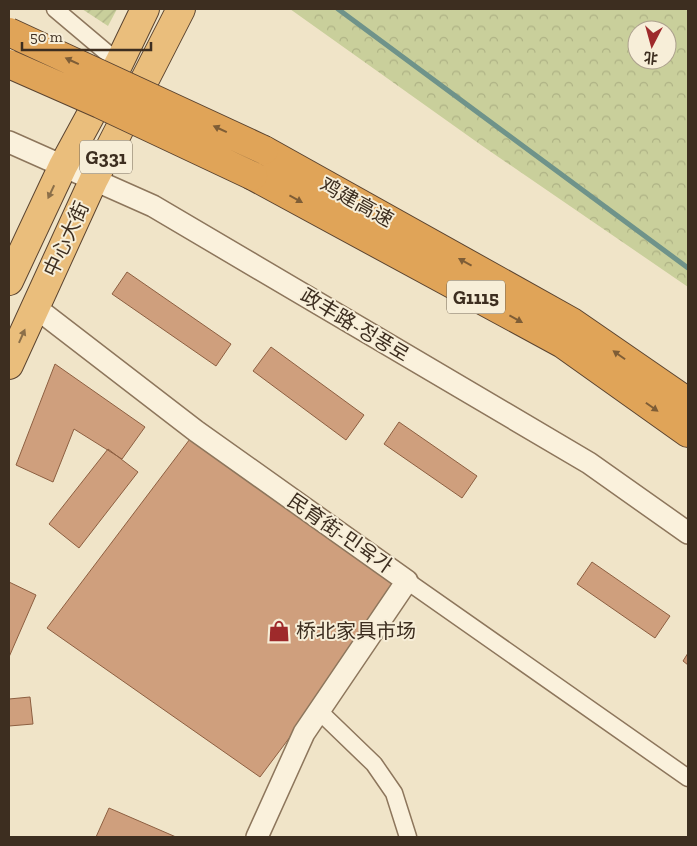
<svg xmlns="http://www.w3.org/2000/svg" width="697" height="846" font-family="'Zilla Slab','Noto Sans SC','Noto Sans KR',serif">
<defs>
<pattern id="forest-crowns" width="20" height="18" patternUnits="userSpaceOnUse" patternTransform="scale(1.25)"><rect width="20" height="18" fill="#c9cf9b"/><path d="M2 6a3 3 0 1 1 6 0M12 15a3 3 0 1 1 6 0" fill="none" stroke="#aeb285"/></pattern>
<pattern id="garden-furrows" width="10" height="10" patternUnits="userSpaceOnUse" patternTransform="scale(1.25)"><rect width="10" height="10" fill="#c9cf9b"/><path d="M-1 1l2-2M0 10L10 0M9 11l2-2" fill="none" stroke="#aeb285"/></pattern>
</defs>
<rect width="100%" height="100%" fill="#f0e4c8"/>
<path fill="url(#forest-crowns)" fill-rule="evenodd" d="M290,9H688V287L481,145ZM637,30H667V60H637Z"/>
<path fill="url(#garden-furrows)" d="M82,9H117L108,26Z"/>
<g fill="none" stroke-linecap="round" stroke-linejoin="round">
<path stroke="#6f938a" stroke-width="5" d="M338,9L688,268"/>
</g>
<path fill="#cf9f7d" stroke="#8d5f41" d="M127,272L231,344L216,366L112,294Z
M271,347L364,415L346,440L253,371Z
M55,364L145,427L122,459L74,429L53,482L16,465Z
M399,422L477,476L462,498L384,444Z
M196,431L407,581L260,777L47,628Z
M108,449L138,472L79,548L49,524Z
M592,562L670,616L655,638L577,584Z
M9,582L36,595L9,657Z
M688,653V665L683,661Z
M30,697L33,724L9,726V699Z
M109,808L176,837H96Z"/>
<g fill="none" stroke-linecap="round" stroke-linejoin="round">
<g stroke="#8d765c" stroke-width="19">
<path id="minor" d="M55,9L119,63
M407,581L688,778
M319,711L374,764L394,793L408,837"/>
</g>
<g stroke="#8d765c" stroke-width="24">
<path id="tertiary" d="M9,142L153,206L589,463L688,533
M35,307L196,431L407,581L304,733L257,837"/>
</g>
<g stroke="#5b4430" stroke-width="30">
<path id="trunk" d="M9,281L63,166L119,63L145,9
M9,365L94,179L181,9"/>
</g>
<g stroke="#5b4430" stroke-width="30">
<path id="motorway" d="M264,150L572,322L688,402
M253,176L563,344L688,433"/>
</g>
<use href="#minor" stroke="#faf1dc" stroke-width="16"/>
<use href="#tertiary" stroke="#faf1dc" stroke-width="21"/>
<use href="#trunk" stroke="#eabe7c" stroke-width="28"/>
<use href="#motorway" stroke="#e0a458" stroke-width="28"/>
<g stroke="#5b4430" stroke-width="30" stroke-linecap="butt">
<path id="motorway-bridge" d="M9,32L264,150
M9,64L100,104L253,176"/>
</g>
<use href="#motorway-bridge" stroke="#e0a458" stroke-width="28"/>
</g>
<defs><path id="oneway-solid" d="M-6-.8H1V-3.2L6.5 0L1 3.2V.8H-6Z" transform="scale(1.25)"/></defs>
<g fill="#7e5d36">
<use href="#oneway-solid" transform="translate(72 61) rotate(-155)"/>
<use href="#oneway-solid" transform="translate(220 129) rotate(-155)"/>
<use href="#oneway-solid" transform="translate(296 199) rotate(29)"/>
<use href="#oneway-solid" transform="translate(465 262) rotate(-151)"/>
<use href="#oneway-solid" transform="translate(516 319) rotate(29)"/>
<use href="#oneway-solid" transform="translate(619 355) rotate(-145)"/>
<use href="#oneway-solid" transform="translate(652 407) rotate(35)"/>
</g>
<g fill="#8b6f49">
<use href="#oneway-solid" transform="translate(51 192) rotate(115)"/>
<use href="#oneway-solid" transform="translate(22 336) rotate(-66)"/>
</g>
<defs>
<g id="shop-bare" transform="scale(1.725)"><path d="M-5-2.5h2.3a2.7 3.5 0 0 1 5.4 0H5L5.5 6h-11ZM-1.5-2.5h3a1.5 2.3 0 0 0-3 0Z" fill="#9e2a2b" stroke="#f7eed8" stroke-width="2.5" paint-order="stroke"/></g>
</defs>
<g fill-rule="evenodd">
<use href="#shop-bare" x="279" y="631"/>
</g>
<g text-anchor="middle" stroke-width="4" stroke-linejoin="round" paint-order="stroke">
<g fill="#f7eed8" stroke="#756857" stroke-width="1">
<rect x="80" y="140.5" width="52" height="33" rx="4"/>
<rect x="447" y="280.5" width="58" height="33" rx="4"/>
</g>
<g font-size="19" font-weight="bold" fill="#3d2e20">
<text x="106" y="164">G331</text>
<text x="476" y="304">G1115</text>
</g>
<g font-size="20" fill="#3d2e20" stroke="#f7eed8">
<text transform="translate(357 202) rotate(29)" y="7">鸡建高速</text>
<text transform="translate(66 239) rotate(-65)" y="7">中心大街</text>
<text transform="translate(355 325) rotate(31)" y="7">政丰路-정풍로</text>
<text transform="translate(340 533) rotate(35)" y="7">民育街-민육가</text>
</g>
<g font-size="20" fill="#3d2e20" stroke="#f7eed8" text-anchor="start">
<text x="296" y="638">桥北家具市场</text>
</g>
</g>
<rect width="697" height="846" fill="none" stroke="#3d2e20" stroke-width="20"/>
<g transform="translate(652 45) rotate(186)"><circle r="24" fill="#f7eed8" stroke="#ada18e"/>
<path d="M0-4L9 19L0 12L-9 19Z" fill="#9e2a2b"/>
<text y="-8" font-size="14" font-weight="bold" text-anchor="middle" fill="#3d2e20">北</text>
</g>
<path d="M22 42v8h129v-8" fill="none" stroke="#3d2e20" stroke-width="2.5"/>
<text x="30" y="42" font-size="15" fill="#3d2e20" stroke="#f7eed8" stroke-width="4" paint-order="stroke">50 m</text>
</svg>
